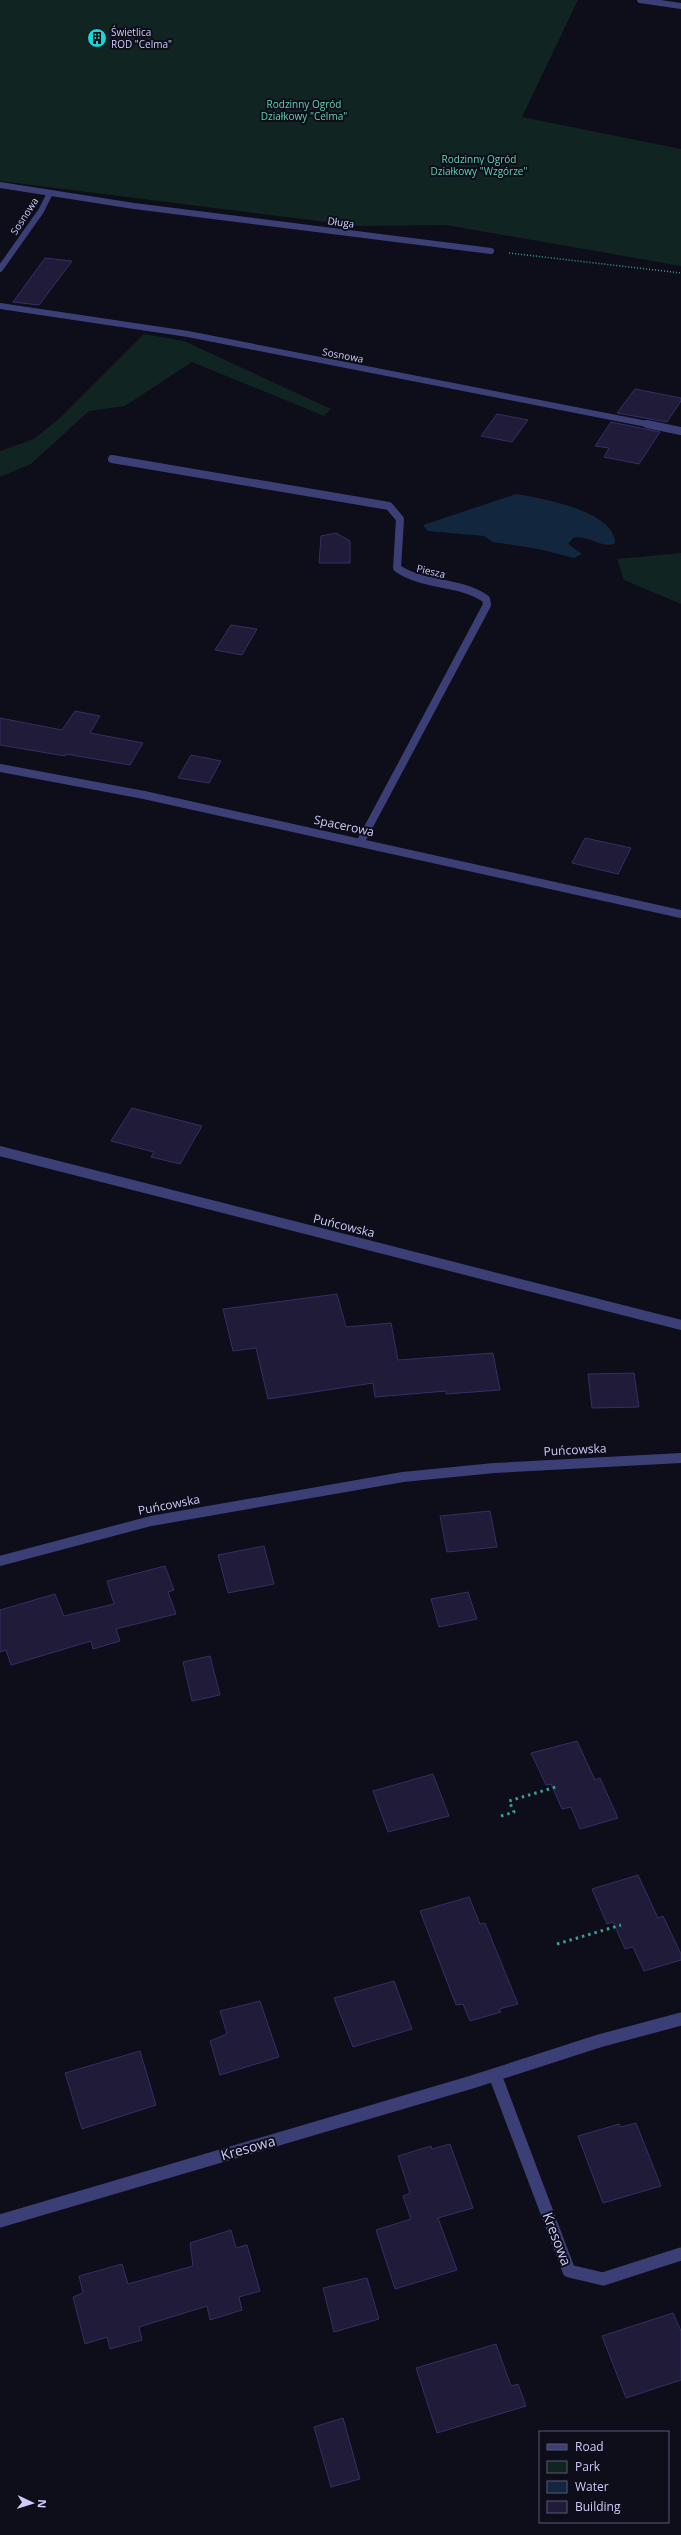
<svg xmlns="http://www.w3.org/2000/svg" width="681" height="2535" font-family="'Open Sans',sans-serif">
<rect width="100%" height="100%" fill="#0e0d1a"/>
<path fill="#102421" d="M0,0H578L522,117L681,149V266L446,225L358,226L0,181Z
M144,334L184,341L331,409L324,416L192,362L125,406L89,411L31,464L0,477V451L34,439L60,418Z
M681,553V604L624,580L617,559Z"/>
<path fill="#12273e" d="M516,494C541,498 615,511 615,543C602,550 588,534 573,538L568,544L582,554L574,558L539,549L493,542L484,536L428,531L423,525Z"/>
<path fill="#1f1b39" stroke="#352f63" d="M45,258L72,261L39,305L13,302Z
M635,389L681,398V401L667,422L617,413Z
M497,414L528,420L512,442L481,436Z
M611,422L660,432L639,464L604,457L609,448L595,446Z
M336,533L350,541V563H319L321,536Z
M231,625L257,629L242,655L215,650Z
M75,711L100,716L90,733L143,743L130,765L66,754L65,756L0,745V718L62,730Z
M191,755L221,761L209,783L178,778Z
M585,838L631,848L618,874L572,863Z
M132,1108L202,1126L180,1164L151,1157L154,1152L111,1141Z
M337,1294L346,1327L391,1323L398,1360L493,1353L500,1390L446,1394V1391L375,1397L373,1383L268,1399L256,1348L233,1351L223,1309Z
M634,1373L639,1407L592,1408L588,1374Z
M490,1511L497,1547L447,1552L440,1516Z
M264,1546L274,1584L228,1593L218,1555Z
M165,1566L174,1590L168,1592L176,1614L116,1629L120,1641L93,1649L91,1641L11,1665L6,1650L0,1652V1610L55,1594L64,1616L114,1604L107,1581Z
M468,1592L477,1619L439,1627L431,1599Z
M210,1656L220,1695L192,1701L183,1662Z
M577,1741L595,1780L600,1778L618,1818L580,1829L571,1807L562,1809L551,1784L546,1785L531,1753Z
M433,1774L449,1816L388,1832L373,1791Z
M638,1875L658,1918L663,1916L681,1954V1960L644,1971L633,1947L625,1949L613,1922L607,1924L592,1889Z
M469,1897L480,1924L485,1923L518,2004L499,2009L501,2012L470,2021L463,2004L456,2005L420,1911Z
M394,1981L412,2029L353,2047L334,1998Z
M260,2001L279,2057L220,2075L210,2041L227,2034L220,2011Z
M140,2051L156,2105L82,2129L65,2073Z
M636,2123L661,2186L603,2203L578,2136L619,2124L621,2127Z
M450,2144L473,2208L438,2218L457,2270L395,2289L376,2230L411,2219L403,2196L410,2193L398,2156L431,2146L432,2149Z
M231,2230L236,2248L247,2245L260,2291L239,2297L242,2310L210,2320L207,2306L139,2327L142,2340L110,2349L107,2337L85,2344L73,2297L83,2293L79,2276L122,2264L128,2284L193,2266L190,2243Z
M367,2278L379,2319L334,2332L323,2288Z
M673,2313L681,2331V2380L626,2398L602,2336Z
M496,2344L511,2386L518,2384L526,2406L437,2433L416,2368Z
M343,2418L360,2479L331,2487L314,2427Z"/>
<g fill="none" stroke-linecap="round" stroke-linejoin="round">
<path stroke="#39a092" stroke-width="1.5" stroke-dasharray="1 2" stroke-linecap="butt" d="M509,253L681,273"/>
<path stroke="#39a092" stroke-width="3" stroke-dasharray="2.5 4" stroke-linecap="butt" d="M501,1816L514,1812L509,1801L559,1786
M557,1944L621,1925"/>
<path stroke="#3c3f75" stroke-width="10" d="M0,1151L681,1325"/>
<path stroke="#3c3f75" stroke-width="6" d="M640,0L681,6
M0,185L134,206L491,251
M0,269L41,211L50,193
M0,306L188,334L652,425"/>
<path stroke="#3c3f75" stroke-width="8" d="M647,424L681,431
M112,459L389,506L400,519L397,568C424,587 459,580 486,599L487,605L361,841
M0,768L144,795L681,914"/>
<path stroke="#3c3f75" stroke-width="10" d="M0,1561L151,1521L403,1477L494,1468L681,1458"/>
<path stroke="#3c3f75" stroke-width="13" d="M495,2075L569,2271L603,2279L681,2254
M0,2221L472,2082L599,2041L681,2019"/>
</g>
<defs>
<g id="building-disc" transform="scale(1)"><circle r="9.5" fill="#17d6da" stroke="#0e0d1a"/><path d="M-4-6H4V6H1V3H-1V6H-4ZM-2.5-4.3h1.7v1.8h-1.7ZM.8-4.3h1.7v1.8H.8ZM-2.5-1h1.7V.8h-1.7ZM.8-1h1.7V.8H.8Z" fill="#111"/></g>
</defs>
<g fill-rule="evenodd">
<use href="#building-disc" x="97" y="38"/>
</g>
<g text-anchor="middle" stroke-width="4" stroke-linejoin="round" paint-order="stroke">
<g font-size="10" fill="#cdccfa" stroke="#0e0d1a" text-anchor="start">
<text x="111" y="36">Świetlica<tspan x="111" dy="12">ROD "Celma"</tspan></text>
</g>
<g font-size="10" fill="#61d0ac" stroke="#0e0d1a">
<text x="304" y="108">Rodzinny Ogród<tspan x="304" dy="12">Działkowy "Celma"</tspan></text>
<text x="479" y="163">Rodzinny Ogród<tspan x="479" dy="12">Działkowy "Wzgórze"</tspan></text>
</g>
<g font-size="10" fill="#cdccfa" stroke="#0e0d1a">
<text transform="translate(24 216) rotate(-57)" y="4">Sosnowa</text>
<text transform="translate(341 222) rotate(7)" y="4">Długa</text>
<text transform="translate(343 355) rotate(11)" y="4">Sosnowa</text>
<text transform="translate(431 571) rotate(13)" y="4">Piesza</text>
</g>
<g font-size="12" fill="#cdccfa" stroke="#0e0d1a">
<text transform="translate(344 826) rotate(12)" y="4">Spacerowa</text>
<text transform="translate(344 1226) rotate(14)" y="4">Puńcowska</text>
<text transform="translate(575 1450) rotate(-3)" y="4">Puńcowska</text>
<text transform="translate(169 1505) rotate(-11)" y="4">Puńcowska</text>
</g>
<g font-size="14" fill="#cdccfa" stroke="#0e0d1a">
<text transform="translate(248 2148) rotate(-16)" y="5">Kresowa</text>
<text transform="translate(557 2239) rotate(69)" y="5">Kresowa</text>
</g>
</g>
<rect x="539" y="2431" width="130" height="92" fill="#0e0d1a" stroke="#5a5974"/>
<rect x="547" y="2444" width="20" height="6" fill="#3c3f75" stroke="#5a5974"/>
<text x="575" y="2451" font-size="12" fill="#cdccfa">Road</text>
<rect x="547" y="2461" width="20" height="12" fill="#102421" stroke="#5a5974"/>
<text x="575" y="2471" font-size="12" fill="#cdccfa">Park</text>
<rect x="547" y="2481" width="20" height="12" fill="#12273e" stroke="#5a5974"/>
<text x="575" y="2491" font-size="12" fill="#cdccfa">Water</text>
<rect x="547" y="2501" width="20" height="12" fill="#1f1b39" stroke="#5a5974"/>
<text x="575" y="2511" font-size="12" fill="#cdccfa">Building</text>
<g transform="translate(32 2503) rotate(94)" stroke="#0e0d1a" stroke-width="3" paint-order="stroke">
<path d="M0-3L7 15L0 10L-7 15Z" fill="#cdccfa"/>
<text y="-6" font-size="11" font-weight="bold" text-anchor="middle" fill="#cdccfa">N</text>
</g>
</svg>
